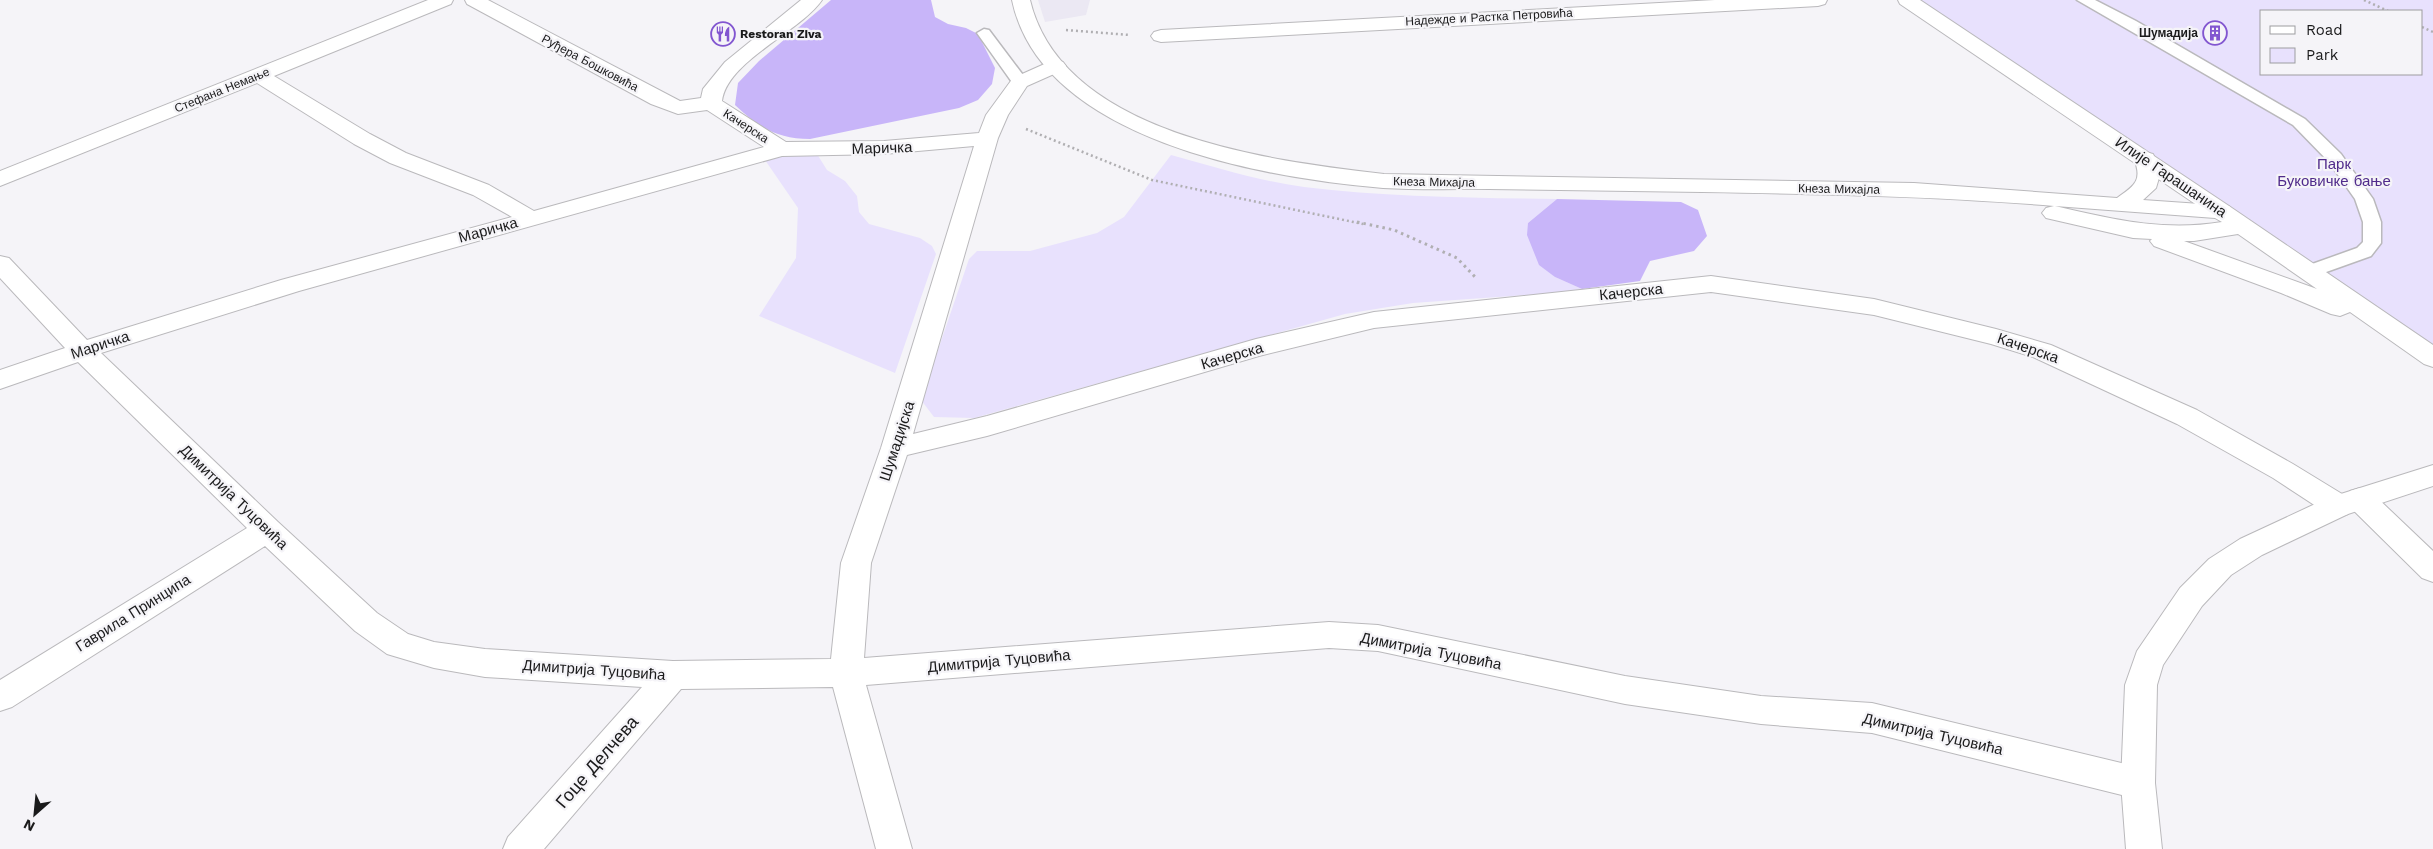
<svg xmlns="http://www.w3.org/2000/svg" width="2433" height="849" font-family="'Work Sans',sans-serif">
<rect width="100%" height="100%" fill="#f5f4f8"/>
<path fill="#ebe8f3" d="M1038,0H1090L1086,15L1045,22Z"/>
<path fill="#e8e1fd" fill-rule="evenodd" d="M1904,0H2433V359ZM2262,11H2422V74H2262Z
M817,154L827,170L845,181L857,196L859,212L869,224L920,238L932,246L936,254L895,373L759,316L796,258L798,208L765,160L777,156Z
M1171,155C1215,167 1259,181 1304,187C1388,197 1472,198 1557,199L1528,223L1555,277L1582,289L1555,293L1413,303L1345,314L974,418L934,417L921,400L969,259L977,251H1030L1097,233L1124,217Z"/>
<path fill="#c8b5f9" d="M831,0H931L935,17L948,24L966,28L978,34L995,68L992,84L978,100L959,108L810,139C777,139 758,127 735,105L738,83L759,61Z
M1557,199L1681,202L1698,210L1707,236L1694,251L1650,261L1640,281L1582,289L1555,277L1539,265L1527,235L1528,223Z"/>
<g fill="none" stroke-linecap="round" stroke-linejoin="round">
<g stroke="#bab9bc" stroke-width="3">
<path id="lane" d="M2077,0H2095L2136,21L2305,119L2341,154L2373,199L2381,222V243L2371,256L2315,276L2308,278L2301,276L2299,272L2301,268L2357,248L2363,242V222L2355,199L2329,162L2293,125Z
M984,29L989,30L1026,79L1028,82L1026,85H1014L977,33Z"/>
</g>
<g stroke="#bab9bc" stroke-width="2">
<path id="street" d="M428,0H453L451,4L274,76L370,134L406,153L489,185L534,211L764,147L707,110L678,114L651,104L467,4L465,0H488L680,101L701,98L703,89L725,62L801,0H822C800,32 727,61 722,101L786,142L884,141L979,133L986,115L1013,78L1049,62L1056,60L1063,62L1066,66L1063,70L1027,86L1008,115L998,138L913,434L987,416L1256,339L1374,312L1711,276L1874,299L1996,329L2051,345L2197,410L2293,464L2347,497L2350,491L2360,488L2370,491L2433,551V582L2422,578L2351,508L2348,514L2338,517L2328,514L2273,478L2177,424L2033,357L1991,344L1874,315L1711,292L1374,328L1259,356L987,436L907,455L871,563L864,658L1329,622L1378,625L1625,676L1761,696L1872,703L2138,767L2150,772L2155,783L2150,794L2138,799L1872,733L1761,724L1625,704L1378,651L1329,648L866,685L912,849H876L833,687L681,689L544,849H503L508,837L642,687L485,677L434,668L387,654L355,631L265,546L12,707L0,711V680L247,528L78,362L0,389V370L65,348L0,278V256L9,258L87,340L281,280L512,217L473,195L390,163L354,144L257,83L0,186V171ZM974,146L881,448L841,563L831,659L673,661L485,649L434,642L408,634L377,613L278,522L101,353L299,291L782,156L884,154Z
M1715,0H1827L1825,4L1818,6L1161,42L1154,40L1151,36L1154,32L1161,30Z"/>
</g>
<g stroke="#bab9bc" stroke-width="2">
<path id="secondary" d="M1898,0H1920L2229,206L2233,211L2229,216L2221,218L2213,216L1900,4Z
M2433,465V486L2348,514L2262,555L2231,575L2202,606L2163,665L2157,685L2155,783L2162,849H2126L2121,783L2125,685L2137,651L2180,588L2209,559L2240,539L2328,498Z"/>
</g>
<g stroke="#bab9bc" stroke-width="2">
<path id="primary" d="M1012,0H1030C1062,135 1271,161 1384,174L1914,183L2117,198C2134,186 2143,181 2134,159L2137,154L2145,152L2153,154L2161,171L2156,188L2143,200L2229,206L2433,345V367L2424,364L2350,312L2340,316L2331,314L2281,293L2154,246L2150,241L2152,239L2133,238L2046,218L2042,213L2046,208L2054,206C1937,196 1819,194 1702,192C1631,191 1560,190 1489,189C1454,189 1418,190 1383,188C1264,178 1041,140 1012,0ZM2055,206L2215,218L2222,222C2162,232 2113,219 2055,206ZM2238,234L2317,289L2184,241H2194Z"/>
</g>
<path stroke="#b0afb2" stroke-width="2.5" stroke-dasharray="2 3" stroke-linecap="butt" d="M2364,0L2388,11
M2422,27L2433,32
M1066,30L1130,35
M1026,129L1152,180L1363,224"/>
<path stroke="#b0afb2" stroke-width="3" stroke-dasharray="2.5 4" stroke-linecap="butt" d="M1357,222L1394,230L1457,258L1477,279"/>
<use href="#lane" fill="#fff" fill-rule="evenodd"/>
<use href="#street" fill="#fff" fill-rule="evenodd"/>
<use href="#secondary" fill="#fff" fill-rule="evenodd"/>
<use href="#primary" fill="#fff" fill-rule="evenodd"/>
</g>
<defs>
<g id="building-ring" transform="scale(1.25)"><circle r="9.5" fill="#f5f4f8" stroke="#8256d0" stroke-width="1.5"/><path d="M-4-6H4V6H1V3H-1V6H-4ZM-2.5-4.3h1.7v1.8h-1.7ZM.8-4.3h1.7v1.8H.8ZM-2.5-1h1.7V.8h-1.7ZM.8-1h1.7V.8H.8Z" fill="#8256d0"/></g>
<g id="restaurant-ring" transform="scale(1.25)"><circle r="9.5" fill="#f5f4f8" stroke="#8256d0" stroke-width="1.5"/><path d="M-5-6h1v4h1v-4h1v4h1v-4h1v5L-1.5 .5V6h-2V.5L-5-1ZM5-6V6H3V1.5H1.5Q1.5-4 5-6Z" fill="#8256d0"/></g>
</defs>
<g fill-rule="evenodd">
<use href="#building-ring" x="2215" y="33"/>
<use href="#restaurant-ring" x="723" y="34"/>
</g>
<g text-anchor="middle" stroke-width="4.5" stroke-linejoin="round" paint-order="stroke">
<g font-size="12" fill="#1a1a1b" stroke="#f5f4f8">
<text transform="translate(1489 17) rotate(-3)" y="4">Надежде и Растка Петровића</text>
<text transform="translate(590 63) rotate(28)" y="4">Руђера Бошковића</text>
<text transform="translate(222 90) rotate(-22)" y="4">Стефана Немање</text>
<text transform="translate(746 126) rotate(33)" y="4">Качерска</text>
<text transform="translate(1434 182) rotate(1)" y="4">Кнеза Михајла</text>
<text transform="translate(1839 189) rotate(1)" y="4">Кнеза Михајла</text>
</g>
<g font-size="12" font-weight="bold" fill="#1a1a1b" stroke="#f5f4f8" text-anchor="end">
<text x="2198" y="37">Шумадија</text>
<text x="740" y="38" text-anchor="start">Restoran Ziva</text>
</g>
<g font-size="15" fill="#1a1a1b" stroke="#f5f4f8">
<text transform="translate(882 148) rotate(-2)" y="5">Маричка</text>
<text transform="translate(2171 177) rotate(34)" y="5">Илије Гарашанина</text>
<text transform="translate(488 230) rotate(-15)" y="5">Маричка</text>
<text transform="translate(1631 292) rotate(-6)" y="5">Качерска</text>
<text transform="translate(100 345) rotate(-18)" y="5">Маричка</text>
<text transform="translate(2028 348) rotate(19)" y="5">Качерска</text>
<text transform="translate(1232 356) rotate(-16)" y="5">Качерска</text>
<text transform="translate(897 441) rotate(-72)" y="5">Шумадијска</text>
<text transform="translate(234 497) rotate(44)" y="5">Димитрија Туцовића</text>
<text transform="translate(133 613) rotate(-32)" y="5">Гаврила Принципа</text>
<text transform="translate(1431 651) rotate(11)" y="5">Димитрија Туцовића</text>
<text transform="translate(999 661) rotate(-5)" y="5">Димитрија Туцовића</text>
<text transform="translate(594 670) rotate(4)" y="5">Димитрија Туцовића</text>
<text transform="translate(1933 734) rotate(13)" y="5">Димитрија Туцовића</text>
</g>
<g font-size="15" fill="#502b8b" stroke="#f5f4f8">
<text x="2334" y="169">Парк<tspan x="2334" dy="17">Буковичке бање</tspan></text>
</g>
<g font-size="18" fill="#1a1a1b" stroke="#f5f4f8">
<text transform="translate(597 762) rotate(-49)" y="6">Гоце Делчева</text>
</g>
</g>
<rect x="2260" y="10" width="162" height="65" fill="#f5f4f8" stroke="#9d9da0"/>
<rect x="2270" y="26" width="25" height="8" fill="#ffffff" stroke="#9d9da0"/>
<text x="2306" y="35" font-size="15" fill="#1a1a1b">Road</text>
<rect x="2270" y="48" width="25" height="15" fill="#e8e1fd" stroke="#9d9da0"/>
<text x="2306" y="60" font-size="15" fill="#1a1a1b">Park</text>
<g transform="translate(35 814) rotate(207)" stroke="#f5f4f8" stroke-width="4" paint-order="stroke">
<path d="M0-4L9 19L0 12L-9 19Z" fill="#1a1a1b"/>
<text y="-8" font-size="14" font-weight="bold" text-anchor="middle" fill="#1a1a1b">N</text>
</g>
</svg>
